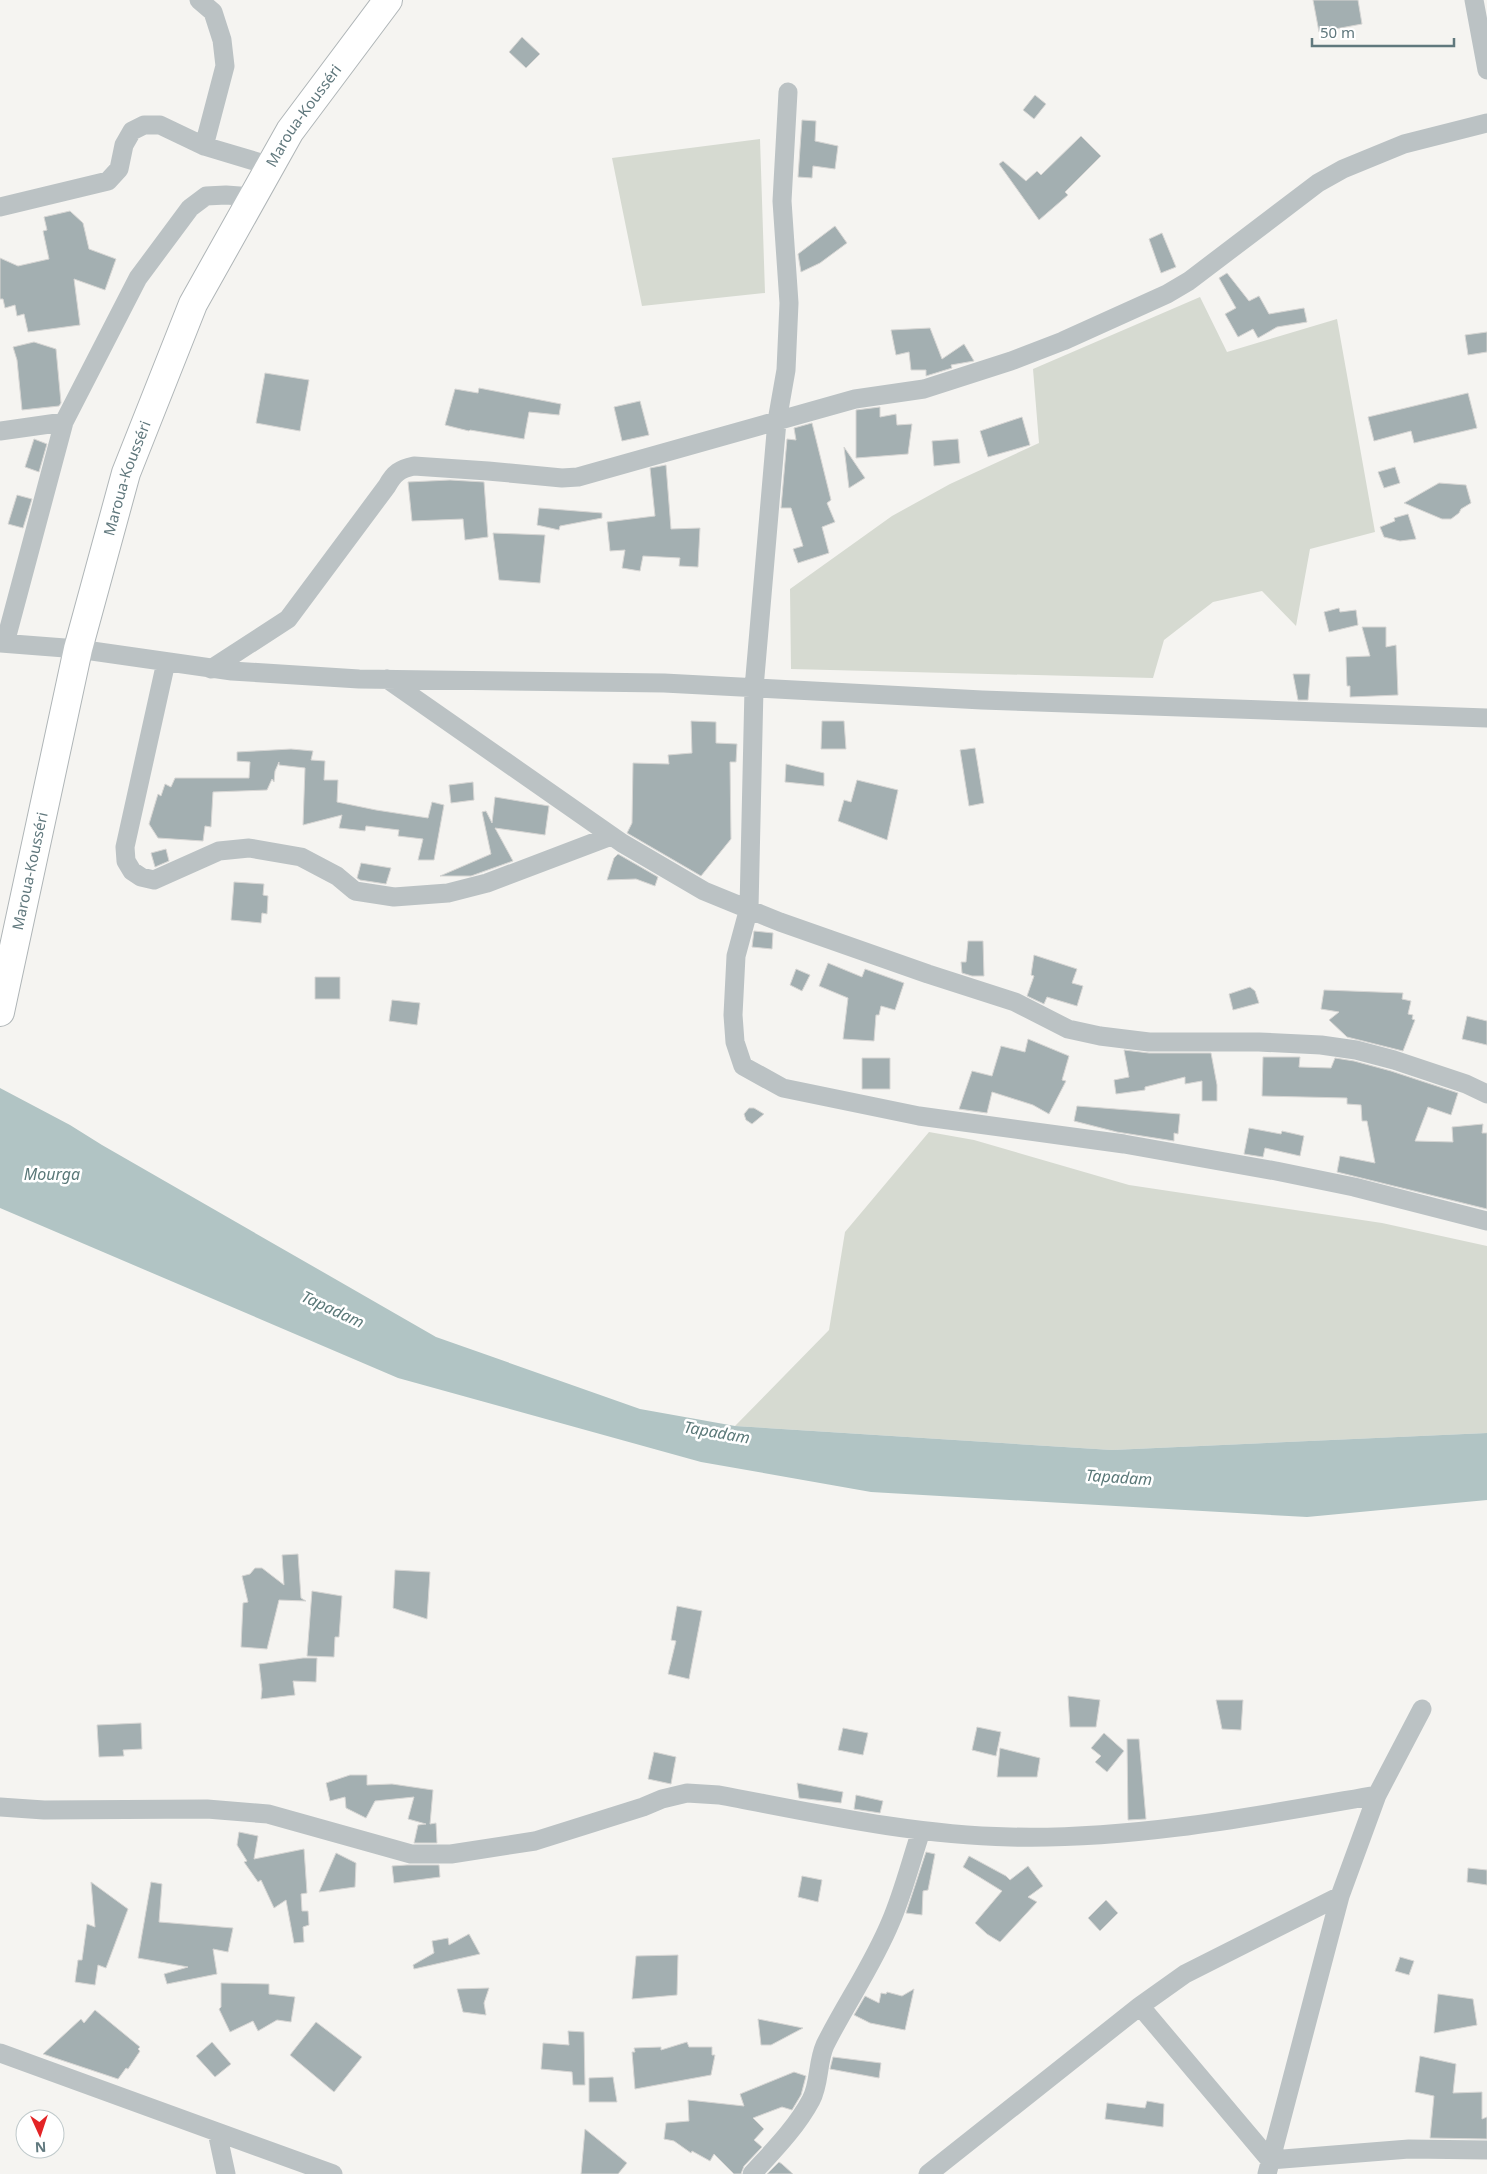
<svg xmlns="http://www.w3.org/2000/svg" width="1487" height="2174" font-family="'Noto Sans',sans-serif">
<rect width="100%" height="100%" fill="#f5f4f1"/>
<path fill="#d6dad1" d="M760,139L765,293L642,306L612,158Z
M1200,297L1227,352L1337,319L1375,532L1310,549L1296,626L1262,591L1213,602L1164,640L1153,678L791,669L790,589L892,516L950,484L1039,443L1033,369Z
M929,1132L974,1140L1129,1185L1382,1223L1487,1246V1433L1112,1450L735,1426L829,1330L845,1232Z"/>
<path fill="#b1c4c4" d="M0,1088L70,1125L102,1145L436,1337L640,1409L735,1426L1112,1450L1487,1433V1500L1307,1517L871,1492L701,1462L398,1378L0,1208Z"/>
<path fill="#a3afb1" stroke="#d7d6d4" d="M1313,0H1358L1362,24L1319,32Z
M522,37L540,54L526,68L509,52Z
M1035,95L1046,104L1034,119L1023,110Z
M802,120L816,121L815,141L838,146L835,169L813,166L812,178L798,177Z
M1081,136L1101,156L1065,192L1068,195L1039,220L999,164L1003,161L1026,181L1037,171L1041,175Z
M70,211L83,223L89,249L116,259L105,290L74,279L80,325L28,332L24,314L17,316L15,305L5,308L3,299H0V258L18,266L49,259L43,231L47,230L44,217Z
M835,226L847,243L820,263L801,272L798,254Z
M1162,233L1176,267L1161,273L1149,239Z
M1227,273L1249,301L1259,296L1269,314L1304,308L1307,322L1277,327L1258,338L1253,329L1238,337L1225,314L1236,308L1219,278Z
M930,328L942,359L964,344L974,361L951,365L952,368L926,376V370H911L909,352L896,355L891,330Z
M1487,332V352L1468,355L1465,335Z
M34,342L56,349L61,403L59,406L22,410L17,360L13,347Z
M265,373L309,380L300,431L256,423Z
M479,388L561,404L559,415L529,412L524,439L470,430L469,431L445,425L455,389L478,393Z
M1468,393L1477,428L1414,443L1411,431L1374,441L1368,417Z
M640,401L649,435L622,441L614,407Z
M880,407V417L896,414L897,425L912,424L908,454L856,458V410Z
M1022,417L1030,445L988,457L980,431Z
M812,423L831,500L827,503L835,522L822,527L829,553L798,563L793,549L803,546L791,508H781L787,439L796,440L794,428Z
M34,439L47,444L39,472L25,467Z
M958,439L960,463L934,466L932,441Z
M844,447L865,478L849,488Z
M666,465L671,529L700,528L698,567L679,566L680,558L643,556L640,571L622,568L625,550L610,551L607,522L655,516L650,468Z
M1395,467L1400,483L1384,488L1378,472Z
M450,480L484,482L488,537L465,540L463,519L412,521L408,482Z
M1439,483L1466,485L1471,503L1461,509L1459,513L1451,519H1442L1404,503Z
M17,495L32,499L23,528L8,524Z
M539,508L602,513V518L560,526L559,530L537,525Z
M1408,514L1416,539L1400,541L1384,537L1380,527L1395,521L1394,518Z
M493,533L545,535L540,583L499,580Z
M1339,608L1340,612L1356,610L1358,625L1329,632L1324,612Z
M1362,627H1386V647L1396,645L1398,695L1350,697V686H1347L1346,657L1370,656Z
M1293,674H1310L1308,700H1298Z
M691,721L716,722V743L737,744L736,762H730L731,839L701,876L627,833L632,823L633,763L669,764L668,755L692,753Z
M822,721H844L846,749H821Z
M975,748L984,803L969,806L960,750Z
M291,749L313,751L311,760L325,761L324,780H338L337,802L376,810L428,818L432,802L444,805L434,860H418L423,839L398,836L399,830L366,826L365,831L339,828L342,815L303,825L305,768L279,765V762L275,771L274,782L272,779L267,790L213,792L211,827L205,826L203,841L158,838L149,824L158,794L161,796L165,784L171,787L175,778H249L250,762L237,761V752Z
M786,764L824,773V786L785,782Z
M857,780L898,790L887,840L838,821L844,800L851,802Z
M473,782L474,800L451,803L449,785Z
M495,797L549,806L545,835L495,828L513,861L471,876H440L491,854L482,812L486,811L492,823Z
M166,849L169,861L155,867L151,853Z
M618,854L658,877L655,886L636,879L607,880L614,858Z
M361,863L391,868L386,884L360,880L357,878Z
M234,882L264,884L263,895L268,896L267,914L262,913L261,923L231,920Z
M754,931L773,933L772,949L752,947Z
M968,941H983L984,976H972L962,973L961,962H966Z
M1034,955L1077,969L1072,983L1083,986L1077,1006L1047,997L1044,1004L1027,996L1034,976L1031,975Z
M828,963L862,977L865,969L904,983L895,1010L881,1006L879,1015H876L874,1041L843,1039L848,998L819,986Z
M796,969L810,975L802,991L790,985Z
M315,977H340V999H315Z
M1250,987L1255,991L1259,1003L1233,1010L1229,994Z
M1324,990L1403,993L1402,999L1411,1001L1408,1014L1413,1015L1412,1019L1415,1020L1403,1051L1347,1037L1329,1020L1339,1012L1321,1009Z
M392,1000L420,1003L417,1025L389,1021Z
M1467,1016L1487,1021V1045L1462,1039Z
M1028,1039L1069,1056L1062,1080L1066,1081L1049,1114L1033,1105L992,1092L987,1113L959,1109L972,1071L992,1076L1001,1046L1025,1052Z
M1124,1050L1149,1053H1211L1217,1085V1101H1202V1081L1185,1084V1077L1145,1087V1090L1116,1094L1114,1080L1129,1077Z
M1263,1057H1300L1299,1067L1331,1068L1335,1058L1354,1061L1391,1071L1458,1093L1451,1115L1428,1107L1415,1141L1453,1142L1452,1127L1483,1124L1482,1133H1487V1209L1337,1172L1340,1156L1375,1163L1367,1121H1362L1361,1105L1347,1104V1098L1262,1096Z
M862,1058H890V1089H862Z
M1077,1106L1180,1114L1178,1134L1174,1133V1141L1117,1132L1074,1121Z
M749,1108H754L764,1114L752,1124L746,1120L744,1114Z
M1249,1128L1281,1134L1282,1131L1304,1136L1300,1156L1265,1148L1263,1157L1244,1154Z
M298,1554L301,1598L306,1601L279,1600L267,1649L241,1647L243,1603L248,1602L242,1576L250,1574L255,1568H262L284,1585L282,1555Z
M395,1570L430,1572L427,1619L393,1608Z
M312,1591L342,1596L339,1637H335L334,1657L307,1656Z
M677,1606L702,1611L689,1679L668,1674L676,1641L671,1640Z
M303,1658H317L316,1682L293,1681L295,1695L261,1699L262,1689L259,1664Z
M1068,1696L1100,1700L1096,1727H1070Z
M1216,1700H1243L1241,1730L1222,1729Z
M141,1723L142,1749L123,1750L124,1756L99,1757L97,1725Z
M977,1727L1001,1732L996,1756L972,1750Z
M843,1728L868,1733L863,1755L838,1750Z
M1104,1733L1124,1751L1107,1772L1095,1762L1101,1756L1091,1748Z
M1127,1739H1139L1146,1819L1128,1820Z
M1000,1748L1040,1758L1037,1777H997Z
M654,1752L676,1757L671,1784L648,1779Z
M350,1775H367V1785L392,1784L433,1790L430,1824L436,1823L437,1843H414L418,1825L426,1824L408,1819L414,1797L375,1801L366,1818L346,1808L345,1797L330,1801L326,1783Z
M797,1783L843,1792L841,1803L799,1798Z
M856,1795L883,1801L880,1813L854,1809Z
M239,1832L258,1836L254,1859L304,1849L307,1893L301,1894L302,1911H308L309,1925L303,1927L304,1942L294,1943L286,1900L274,1908L261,1880L258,1882L244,1862L247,1861L237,1845Z
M926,1852L935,1854L928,1890L923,1891L922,1915L906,1913Z
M336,1853L356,1863L355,1887L319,1892Z
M969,1856L1006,1876L1010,1880L1028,1866L1043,1886L1028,1897L1037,1902L1000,1942L987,1934L975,1923L1002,1891L963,1867Z
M407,1865H439L440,1877L394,1883L392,1866Z
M1468,1868L1487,1870V1885L1467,1882Z
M802,1876L822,1880L818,1902L798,1897Z
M91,1882L128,1909L106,1968L98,1965L95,1985L75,1982L78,1960H82L87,1924L95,1927Z
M151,1882L162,1884L159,1922L233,1928L228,1952L213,1949L217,1974L167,1984L164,1974L188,1967L138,1958Z
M1106,1900L1118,1913L1100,1931L1088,1918Z
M469,1934L480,1954L414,1969L413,1965L434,1953L432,1941L448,1938L449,1945Z
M678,1955L677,1995L632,1999L636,1956Z
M1400,1957L1414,1961L1409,1975L1395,1971Z
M221,1983L269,1984V1994L295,1997L291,2022L277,2020L258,2031L253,2021L230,2032L219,2009L221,2007Z
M489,1988L484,2003L486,2015L463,2012L457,1989Z
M914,1989L905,2030L870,2023L854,2015L865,1996L879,2003L881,1993L886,1994L887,1992L902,1996Z
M1438,1994L1473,1999L1477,2025L1434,2033Z
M95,2010L140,2047L138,2049L140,2051L128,2069L126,2068L118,2079L43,2054L81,2019L84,2023Z
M758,2019L803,2028L771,2045H761Z
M316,2022L362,2057L334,2092L290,2055Z
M568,2031L584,2032L585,2085H573L572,2072L541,2069L543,2043L569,2045Z
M212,2042L231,2064L215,2077L196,2056Z
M687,2042L689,2047H712V2055H715L711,2075L635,2089L632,2052H635L634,2048L661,2047V2050Z
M1420,2056L1456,2064L1453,2093L1482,2092V2119L1487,2117V2139L1430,2138L1434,2096L1415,2092Z
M833,2057L881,2063L879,2078L830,2069Z
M794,2072L806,2076L801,2095L792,2110L782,2107L753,2118L764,2129L754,2140L762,2147L744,2166L741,2174H734L714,2154L710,2161L692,2151L691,2153L674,2141L664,2139L666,2123L689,2121L688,2100L744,2106L740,2094Z
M613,2077L617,2102H589V2078Z
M1147,2101L1164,2104L1163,2127L1105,2119L1107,2103L1145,2108Z
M585,2129L627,2163L618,2174H581Z
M779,2162L782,2164L793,2174H767Z"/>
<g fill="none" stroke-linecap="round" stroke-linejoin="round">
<g stroke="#afb5b7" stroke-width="30">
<g id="trunk">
<path id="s1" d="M0,1012L78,649L126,473L193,304L290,131L388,0"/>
</g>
</g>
<path stroke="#bbc2c4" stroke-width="19" d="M199,0L213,12L222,40L225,66L204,146
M1474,0L1487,70
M788,92L782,201L789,303L786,370L777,421L754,688L749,908L736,956L733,1015L735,1042L743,1066L783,1088L919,1116L1124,1144L1276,1171L1354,1187L1487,1221
M0,207L108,181L119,169L124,145L132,131L144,125H160L204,146L271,166
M0,431L64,422
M0,643L78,649L232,671L359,679L664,683L982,700L1487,718
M5,643L64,422L138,278L190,208L206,196L226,195L253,197
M166,662L125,847L126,861L132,871L141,877L154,880L219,851L249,848L301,857L337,876L355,891L394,897L448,893L487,883L611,836
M211,669L288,619L387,486C394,473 400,469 414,466L488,471L562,478L578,477L855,399L924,389L1011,361L1063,341L1167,294L1189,281L1318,183L1343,169L1404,144L1487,123
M387,679L622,843L704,891L780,922L928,974L1015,1002L1068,1029L1100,1036L1149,1042H1259L1321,1045L1356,1050L1394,1060L1466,1084L1487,1094
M0,1807L44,1810L207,1809L268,1814L411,1854H451L535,1841L643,1807L662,1799L687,1793L719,1795C815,1813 912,1835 1010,1837C1133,1840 1256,1816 1377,1795
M1140,2006L1270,2160L1409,2149L1487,2150
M0,2053L333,2174
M217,2132L226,2174
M752,2174C773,2151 796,2128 811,2100C820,2083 817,2063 825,2045C846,2003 873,1965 891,1921C903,1893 911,1861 921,1831
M928,2174L1140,2006L1185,1974L1340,1896
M1267,2174L1340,1896L1377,1795L1422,1709"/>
<use href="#trunk" stroke="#fff" stroke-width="28"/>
</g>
<g text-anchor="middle" stroke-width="5" stroke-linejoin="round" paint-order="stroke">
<g font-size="15" fill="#60787d" stroke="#fff">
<text dy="5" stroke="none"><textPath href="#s1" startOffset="954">Maroua-Kousséri</textPath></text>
<text dy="5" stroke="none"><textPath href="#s1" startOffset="549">Maroua-Kousséri</textPath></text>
<text dy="5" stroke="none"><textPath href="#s1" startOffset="144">Maroua-Kousséri</textPath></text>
</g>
<g font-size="16" font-style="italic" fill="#5a7878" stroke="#fff">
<text x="52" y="1180">Mourga</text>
<text transform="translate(333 1309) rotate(25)" y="6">Tapadam</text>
<text transform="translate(717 1432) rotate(10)" y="6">Tapadam</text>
<text transform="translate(1119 1477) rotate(4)" y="6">Tapadam</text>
</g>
</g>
<g transform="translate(40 2134) rotate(177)"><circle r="24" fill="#ffffff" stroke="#bfc9cb"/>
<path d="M0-4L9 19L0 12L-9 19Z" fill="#e32426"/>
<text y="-8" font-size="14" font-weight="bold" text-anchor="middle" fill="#60787d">N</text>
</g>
<path d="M1312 38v8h142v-8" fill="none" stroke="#60787d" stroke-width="2.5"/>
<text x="1320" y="38" font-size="15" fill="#60787d" stroke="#ffffff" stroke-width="4" paint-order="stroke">50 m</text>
</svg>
